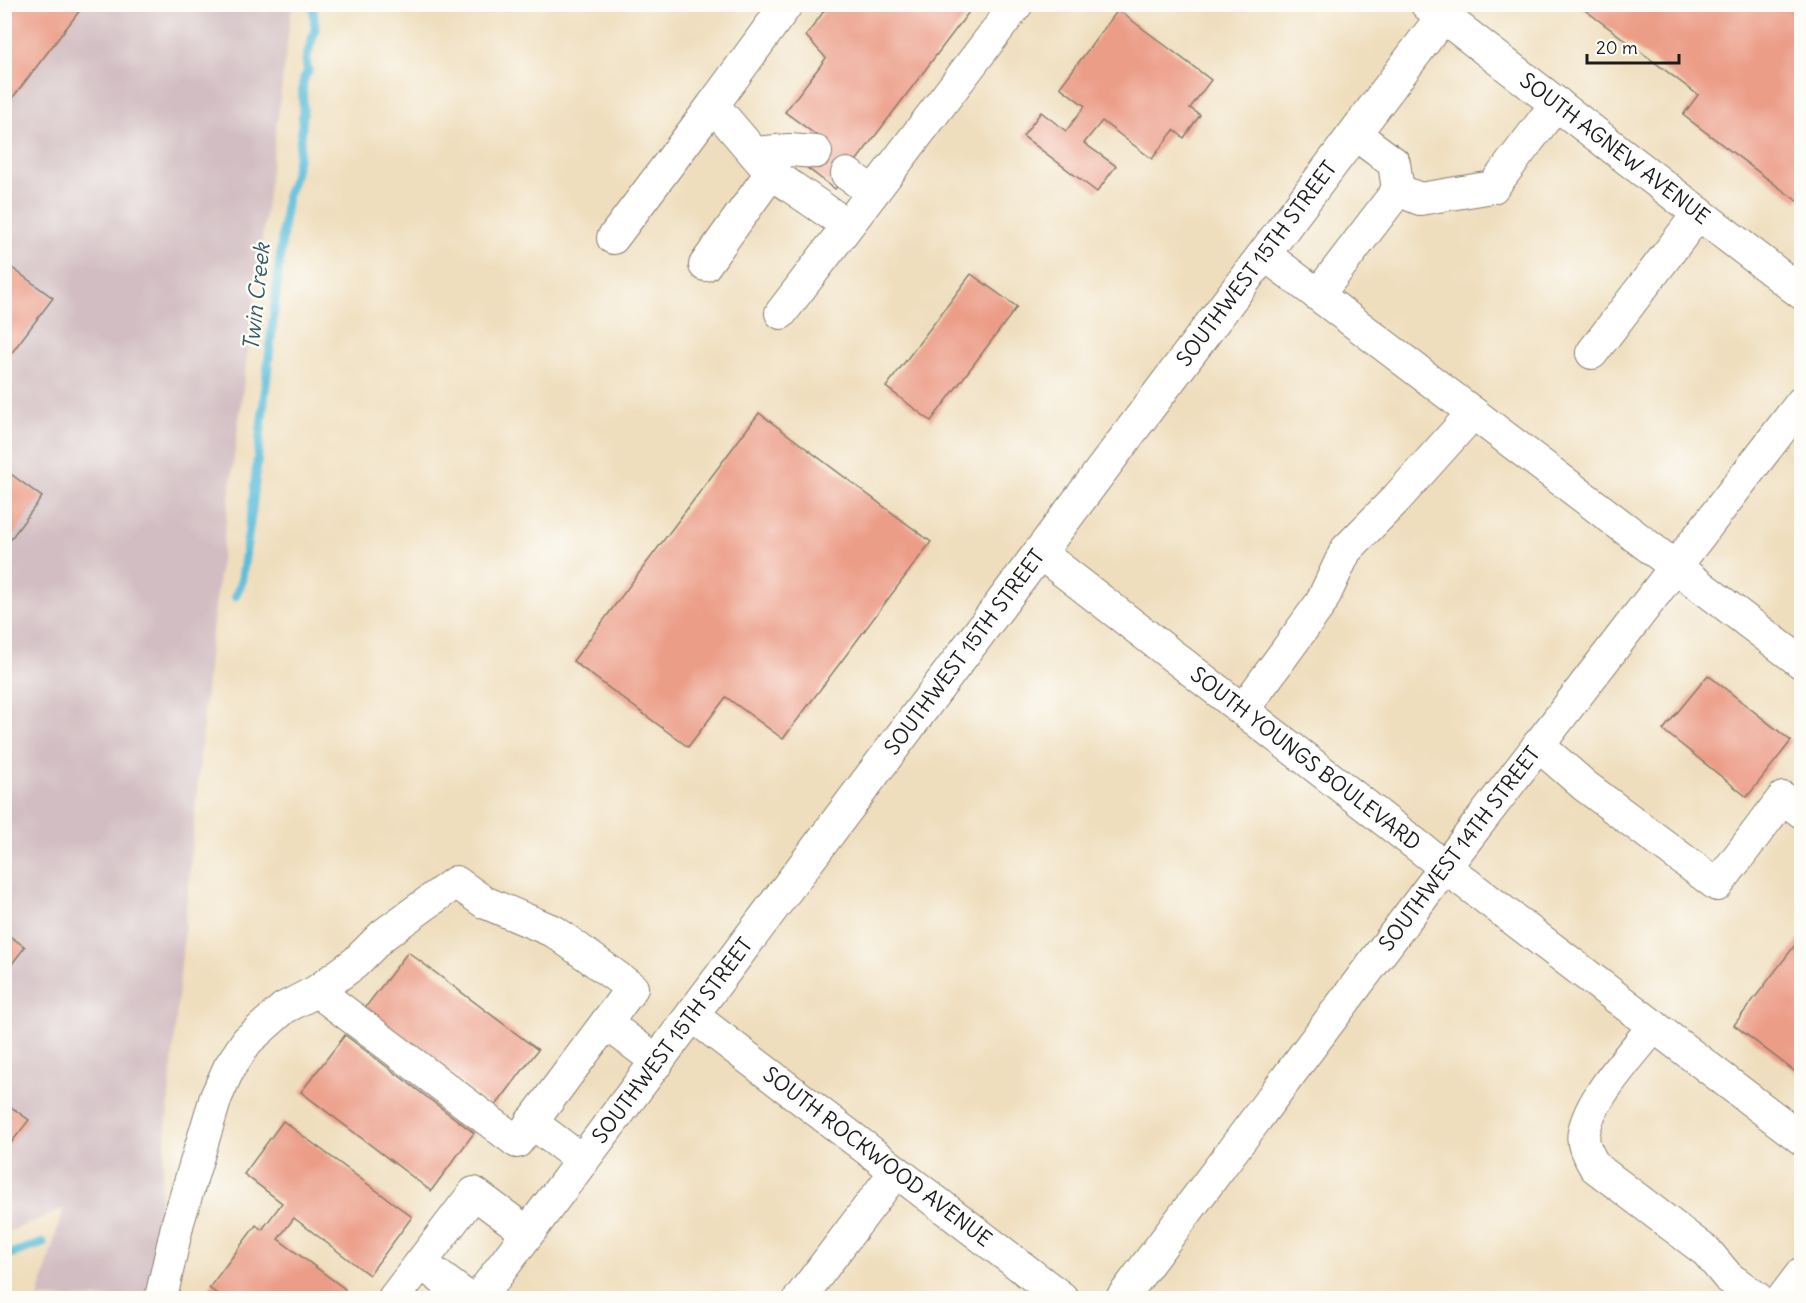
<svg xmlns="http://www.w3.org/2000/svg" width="1806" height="1303" font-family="Delius,sans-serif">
<rect width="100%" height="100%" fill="#fdfcf7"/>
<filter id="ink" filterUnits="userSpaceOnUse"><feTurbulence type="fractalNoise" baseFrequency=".0167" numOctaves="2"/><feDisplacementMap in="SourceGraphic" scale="12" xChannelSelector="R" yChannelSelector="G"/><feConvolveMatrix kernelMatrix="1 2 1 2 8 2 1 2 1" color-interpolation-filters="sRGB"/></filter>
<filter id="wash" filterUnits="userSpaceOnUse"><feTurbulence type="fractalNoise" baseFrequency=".008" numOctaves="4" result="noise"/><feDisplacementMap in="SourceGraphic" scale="24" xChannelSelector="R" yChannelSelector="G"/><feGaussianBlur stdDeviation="1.35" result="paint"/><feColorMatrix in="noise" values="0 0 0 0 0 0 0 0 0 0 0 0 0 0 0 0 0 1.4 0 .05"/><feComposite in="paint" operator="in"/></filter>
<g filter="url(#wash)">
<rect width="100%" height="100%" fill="#efdebd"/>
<path fill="#d2bec2" d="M5,5H292L210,647L155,1253L148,1298H38L63,1209L5,1233Z"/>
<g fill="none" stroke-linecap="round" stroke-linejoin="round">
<path stroke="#5bbeda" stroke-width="9" d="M235,596L241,584L252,509L287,195C299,171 301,139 303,112C304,98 299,82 308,72L306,60L315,29L313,4
M4,1256L43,1243"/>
</g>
<g id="blocks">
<path fill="#ec9d88" d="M829,4H975L835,189L806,167L824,141L785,112L826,58L806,36Z
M1577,4H1802V194L1797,201L1683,115L1698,95Z
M4,5H84L4,109Z
M1118,10L1211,80L1190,108L1200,115L1184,138L1174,130L1152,159L1102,121L1084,143L1116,166L1097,192L1023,136L1041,112L1066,131L1085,106L1060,87Z
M4,262L53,298L4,363Z
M971,274L1017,307L931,421L886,387Z
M759,413L931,542L783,739L726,697L688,747L573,661Z
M4,469L42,497L4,548Z
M1708,675L1791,741L1747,797L1663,730Z
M4,932L25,947L4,974Z
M1802,936V1077L1734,1025Z
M408,952L538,1050L494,1108L364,1009Z
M345,1035L474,1133L431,1191L301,1092Z
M4,1102L29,1120L4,1152Z
M283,1121L412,1217L369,1275L294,1218L278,1239L345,1289L338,1298H223L209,1288L256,1225L262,1230L282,1203L244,1174Z"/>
</g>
</g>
<g filter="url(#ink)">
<use href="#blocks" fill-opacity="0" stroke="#867d6c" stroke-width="1.5"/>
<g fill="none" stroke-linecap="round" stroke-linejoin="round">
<g stroke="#867d6c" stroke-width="34">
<g id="minor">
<path d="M1355,134L1394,163L1398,190L1420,199L1493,187L1557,103"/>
<path d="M754,153L789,150L816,152"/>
<path d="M771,173L713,105L787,4"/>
<path d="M847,174L873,192"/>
<path d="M613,238L713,105"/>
<path d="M1264,254L1802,663"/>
<path d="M705,265L771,173L847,225"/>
<path d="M1318,295L1398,190"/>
<path d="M781,313L1017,4"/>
<path d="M1592,353L1699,213"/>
<path id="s1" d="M1040,553L1445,867L1802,1139"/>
<path d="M1243,710L1321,603L1346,550L1397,498L1473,413"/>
<path d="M1538,745L1585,786L1717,885L1783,798L1802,812"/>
<path id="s2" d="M693,1016L1062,1298"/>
<path d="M606,1023L658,1062"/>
<path d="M1654,1026C1632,1054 1590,1098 1584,1132C1581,1145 1589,1156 1595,1167L1707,1252L1728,1277L1757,1298"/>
<path d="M531,1122L583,1161"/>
<path d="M421,1263L468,1298"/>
<path d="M161,1298L178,1222L216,1097L229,1068L247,1041L284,1008L317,991L355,963L383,935L456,882L484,902L555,932L632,988L517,1142L317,991"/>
<path d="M394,1298L474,1193L528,1233"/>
<path d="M800,1298L896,1171"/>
<path id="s3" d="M1122,1298L1445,867L1802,402"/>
<path d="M1783,1298L1802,1273"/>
</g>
</g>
<g stroke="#867d6c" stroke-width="35">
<g id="major">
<path id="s4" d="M1427,4L1802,293"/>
<path id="s5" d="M479,1298L1452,4"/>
</g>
</g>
<use href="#minor" stroke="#fff" stroke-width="32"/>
<use href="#major" stroke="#fff" stroke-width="33"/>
</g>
</g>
<g text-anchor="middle" stroke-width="5" stroke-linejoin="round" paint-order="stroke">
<g font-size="21" fill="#1c1c1c" stroke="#fdfcf7">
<text dy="7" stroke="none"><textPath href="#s4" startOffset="237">SOUTH AGNEW AVENUE</textPath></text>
<text dy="7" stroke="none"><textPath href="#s5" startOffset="1294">SOUTHWEST 15TH STREET</textPath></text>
<text dy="7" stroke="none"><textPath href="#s5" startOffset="808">SOUTHWEST 15TH STREET</textPath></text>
<text dy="7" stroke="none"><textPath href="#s1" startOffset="336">SOUTH YOUNGS BOULEVARD</textPath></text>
<text dy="7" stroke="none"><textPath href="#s3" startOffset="562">SOUTHWEST 14TH STREET</textPath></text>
<text dy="7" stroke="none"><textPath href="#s5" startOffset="322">SOUTHWEST 15TH STREET</textPath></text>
<text dy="7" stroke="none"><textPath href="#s2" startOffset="232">SOUTH ROCKWOOD AVENUE</textPath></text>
</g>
<g font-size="22" font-style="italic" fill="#355d68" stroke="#fdfcf7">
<text transform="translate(256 297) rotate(-84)" y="8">Twin Creek</text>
</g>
</g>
<rect width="1806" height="1303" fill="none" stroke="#fdfcf7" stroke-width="24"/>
<path d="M1587 54v9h92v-9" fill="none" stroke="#1c1c1c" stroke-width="3"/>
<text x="1596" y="54" font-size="18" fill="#1c1c1c" stroke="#fdfcf7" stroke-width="4.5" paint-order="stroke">20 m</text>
</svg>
